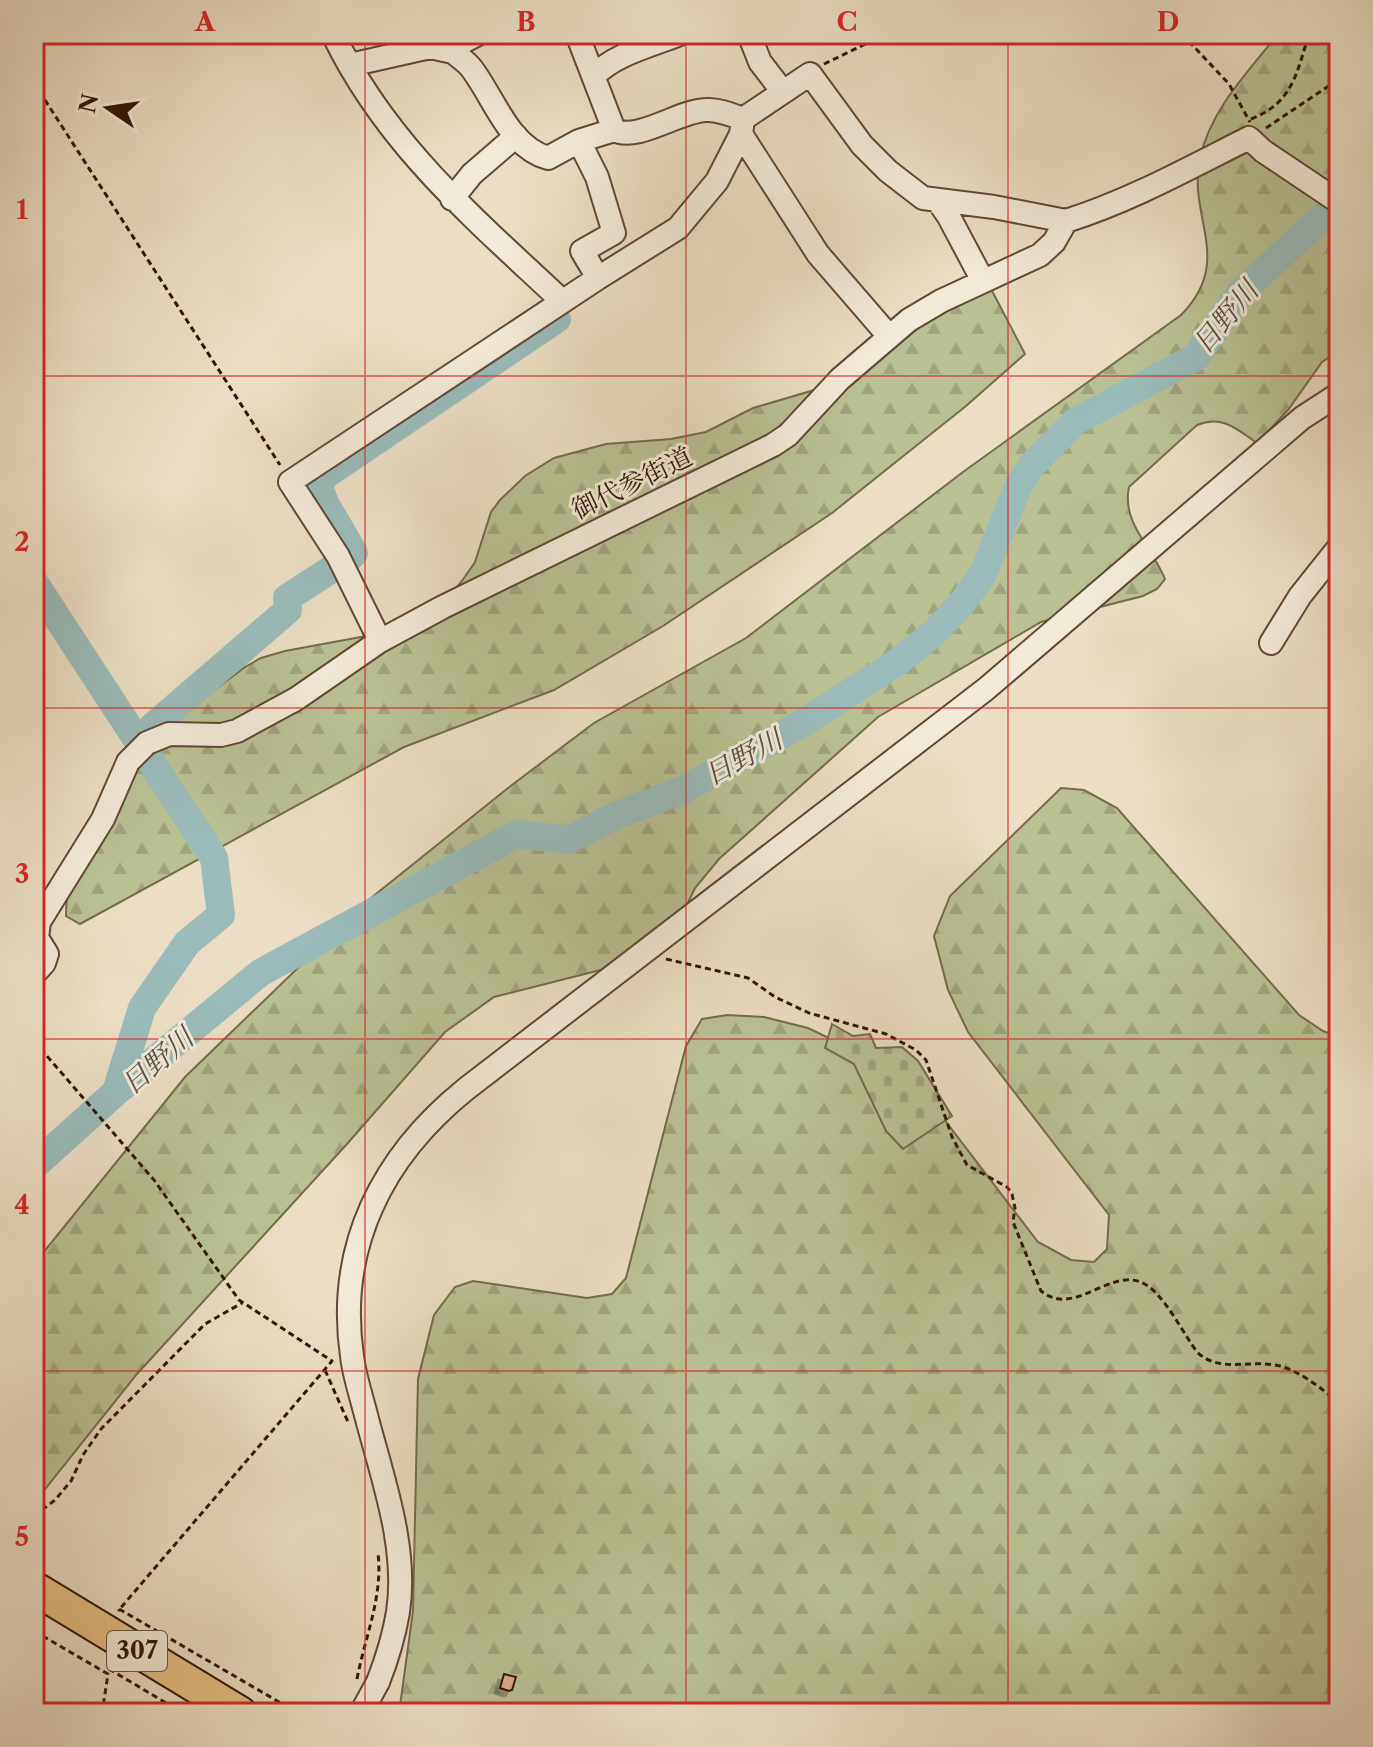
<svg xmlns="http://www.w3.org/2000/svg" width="1373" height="1747" font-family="'Libre Caslon Text','Noto Serif JP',serif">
<defs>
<pattern id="forest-firs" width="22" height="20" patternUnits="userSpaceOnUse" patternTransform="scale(2)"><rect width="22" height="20" fill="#b9c193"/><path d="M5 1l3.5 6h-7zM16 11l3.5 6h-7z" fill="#a0a57d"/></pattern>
<pattern id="cemetery-stones" width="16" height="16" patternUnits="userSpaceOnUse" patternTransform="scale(2)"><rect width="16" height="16" fill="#b9c193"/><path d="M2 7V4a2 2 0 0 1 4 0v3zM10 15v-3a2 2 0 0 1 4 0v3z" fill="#a0a57d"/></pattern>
<filter id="shadow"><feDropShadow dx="-5.5" dy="5.5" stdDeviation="0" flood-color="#0004"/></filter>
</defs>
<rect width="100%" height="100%" fill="#ebdec4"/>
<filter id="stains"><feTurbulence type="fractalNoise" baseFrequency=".0025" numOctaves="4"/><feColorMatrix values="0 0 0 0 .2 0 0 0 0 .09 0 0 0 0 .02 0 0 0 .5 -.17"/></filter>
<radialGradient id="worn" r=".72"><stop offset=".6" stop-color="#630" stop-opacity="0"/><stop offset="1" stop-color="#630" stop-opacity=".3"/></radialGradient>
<path fill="url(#forest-firs)" stroke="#756b4d" stroke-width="2" d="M1278,34H1339V351L1322,362L1288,410L1257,443C1238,430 1222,414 1197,425L1129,487C1121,522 1153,549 1165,579L1157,589L1143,596L1041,622L878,717L719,859L695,888L683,913L624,964L494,997L445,1032L347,1144L137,1374L34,1503V1264L185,1077L366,902L508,788L594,723L746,638L963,472L1181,315C1235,260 1187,218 1200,158C1211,109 1248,72 1278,34Z
M989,285L1025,354L966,406L832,513L663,626L554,690L404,747L80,924L66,916L67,886L151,738L245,667L261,658L285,651L388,632L448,597L462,581L475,562L491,512L500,500L525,476L554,458L606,444L671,439L706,432L753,408L852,379L899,334Z
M1061,788L1084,790L1117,808L1299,1015L1323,1031L1339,1037V1713H399L413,1611L418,1379L434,1315L455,1287L473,1281L587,1298L612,1294L626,1278L686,1046L702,1019L727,1015L764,1017L808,1028L904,1074L943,1118L1038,1242L1071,1260L1094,1262L1107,1249L1109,1215L968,1032L948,990L934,936L950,896Z"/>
<path fill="url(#cemetery-stones)" stroke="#756b4d" stroke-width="2" d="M832,1024L853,1036L870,1034L876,1048L902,1047L918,1061L952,1116L903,1149L886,1131L854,1064L825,1048Z"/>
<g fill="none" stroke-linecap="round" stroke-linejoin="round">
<path stroke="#9abbba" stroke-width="28" d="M350,557L354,553L325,503L318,484L327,474L557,319
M34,582L214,858L221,915L187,943L142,1008L116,1092
M138,739L288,610L287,598L338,565
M34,1166L116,1092L260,973L517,834L568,840L617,815L683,790L803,723L899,661L934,633L962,603L983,574L1018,487L1032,465L1076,421L1196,357L1239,294L1339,202"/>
</g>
<path fill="#e0a990" stroke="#311507" stroke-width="2" filter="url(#shadow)" d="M504,1674L516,1677L512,1690L509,1691L500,1688Z
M497,1705L509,1708L508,1713H495Z"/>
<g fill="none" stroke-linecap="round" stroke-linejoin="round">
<g stroke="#604736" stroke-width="26">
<path id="minor" d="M333,34C387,146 474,218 562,301
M577,34L614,130C638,142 678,111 706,110C718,109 732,115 743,119
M749,34L760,62L783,92
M453,52C459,57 467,62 472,69C494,98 509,147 548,158L579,141L614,130
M350,65L430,47L453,52L457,45L478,34
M594,76C614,54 653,45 680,34
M741,134L818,254L888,335
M579,141L597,177L614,233L582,251L598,278
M452,199L472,174L516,136
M938,201L949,217L983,281
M380,641L338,556L290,482L598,278L678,228L717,181L741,134L743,119L810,74L862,145L888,171L923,198L994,207L1066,221
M1271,643L1300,596L1339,547
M34,974L44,963L47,954L37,938L39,922L103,819L128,762L147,743L169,734L221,735L237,731L296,699L380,641L443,607L773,445L788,435L840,379L909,320L941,301L1040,255L1054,242L1066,221C1130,201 1189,168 1249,138L1263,151L1339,202
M378,1682C387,1659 394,1636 398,1612C408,1547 382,1477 366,1415C361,1395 354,1375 352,1356C336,1246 383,1156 466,1089L986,689L1302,418L1339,394"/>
</g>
<g stroke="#311507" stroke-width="36">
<path id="highway" d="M34,1588L240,1713"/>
</g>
<path stroke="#311507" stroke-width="3" stroke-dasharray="6 4" stroke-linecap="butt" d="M1182,34L1229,84L1250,122
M824,64L886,34
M34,83L280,465
M1251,119C1293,103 1297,72 1309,34
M1266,128L1339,79
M666,959L748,978L775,997L809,1013L886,1034L916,1050L926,1060L952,1137L967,1165L1007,1187L1012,1194L1015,1208L1013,1222L1041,1291C1078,1321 1116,1256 1153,1290C1169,1305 1184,1334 1197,1352C1219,1373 1247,1360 1275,1365C1298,1369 1321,1388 1339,1403
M34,1041L154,1180L239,1300L332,1361L118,1611
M325,1370L348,1422
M34,1516L55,1500L71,1481L83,1455L101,1429L205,1324L242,1303
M119,1609L298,1713
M34,1631L108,1674L102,1713
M109,1669L183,1713
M357,1679C365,1636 383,1598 378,1553
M325,1713L343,1706"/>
<use href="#minor" stroke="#f2ead9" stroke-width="22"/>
<use href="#highway" stroke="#e6bf82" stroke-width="32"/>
<g stroke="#604736" stroke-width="26" stroke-linecap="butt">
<path id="minor-bridge" d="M361,1713L378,1682"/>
</g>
<use href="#minor-bridge" stroke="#f2ead9" stroke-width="22"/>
</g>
<path fill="none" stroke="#d62828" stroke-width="2" stroke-opacity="0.55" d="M365,34V1713M686,34V1713M1008,34V1713M34,376H1339M34,708H1339M34,1039H1339M34,1371H1339"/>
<g text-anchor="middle" stroke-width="6" stroke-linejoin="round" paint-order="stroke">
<rect fill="#f2ead9" stroke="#6b5546" stroke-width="2" x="107" y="1631" width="60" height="40" rx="6"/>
<g font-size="24" font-weight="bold" fill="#311507">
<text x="137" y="1659">307</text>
</g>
<g font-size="26" fill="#311507" stroke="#f2ead9">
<text transform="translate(632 483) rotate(-26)" y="9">御代参街道</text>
</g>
<g font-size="28" font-style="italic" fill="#564f46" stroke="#f2ead9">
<text transform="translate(1225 317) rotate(-50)" y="10">日野川</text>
<text transform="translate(743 757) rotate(-29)" y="10">日野川</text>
<text transform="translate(157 1061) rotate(-41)" y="10">日野川</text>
</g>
</g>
<rect width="1373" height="1747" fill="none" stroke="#ebdec4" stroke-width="88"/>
<g transform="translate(108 108) rotate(283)" stroke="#f2ead9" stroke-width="6" paint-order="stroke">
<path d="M0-6L14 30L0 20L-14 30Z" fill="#311507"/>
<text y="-12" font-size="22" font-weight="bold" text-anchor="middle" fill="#311507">N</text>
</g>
<rect x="44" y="44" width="1285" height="1659" fill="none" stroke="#d62828" stroke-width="3"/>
<g font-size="26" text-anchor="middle" font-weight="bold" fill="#d62828">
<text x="205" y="31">A</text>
<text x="526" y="31">B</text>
<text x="847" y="31">C</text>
<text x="1168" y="31">D</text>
<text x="22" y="219">1</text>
<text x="22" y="551">2</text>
<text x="22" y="883">3</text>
<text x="22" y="1214">4</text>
<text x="22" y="1546">5</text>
</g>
<rect width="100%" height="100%" filter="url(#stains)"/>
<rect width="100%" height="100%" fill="url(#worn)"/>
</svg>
